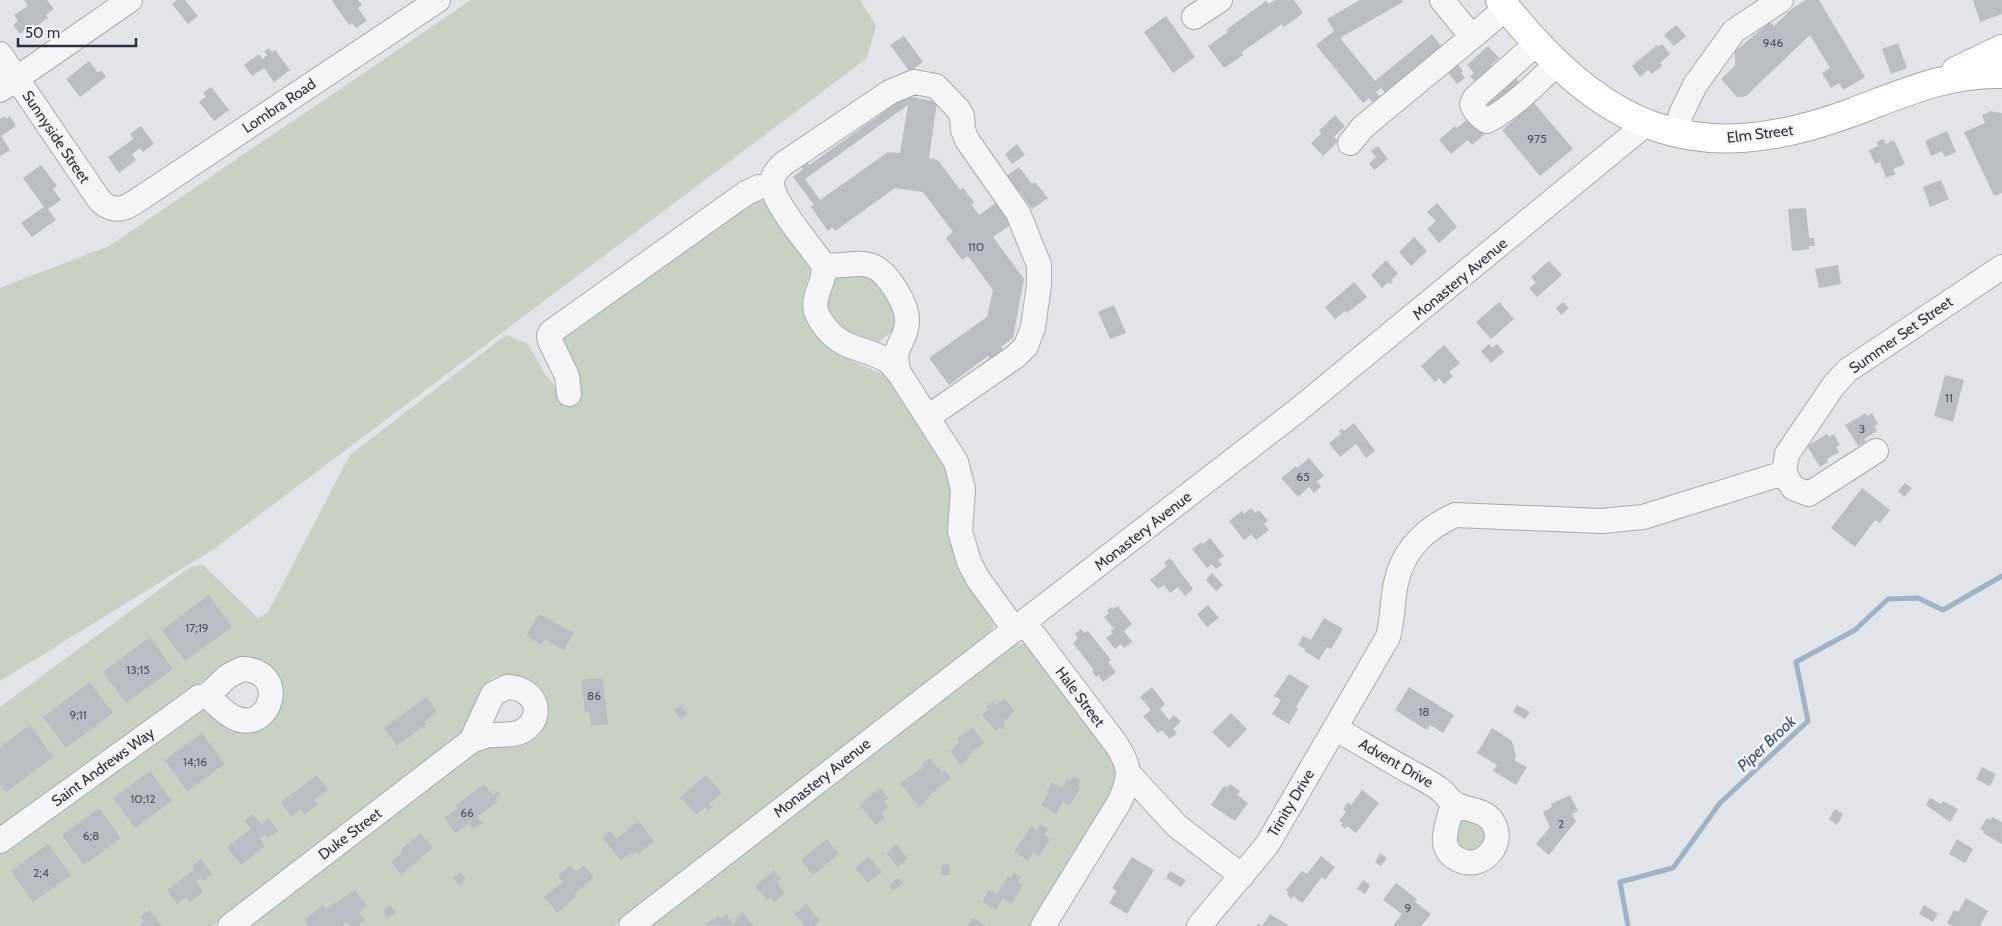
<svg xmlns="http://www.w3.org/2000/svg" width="2002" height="926" font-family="Cabin,sans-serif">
<rect width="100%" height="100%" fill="#e1e4e9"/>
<path fill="#c7d2c3" d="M471,0H860L876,26L867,58L214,549L0,681V288L109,246Z
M753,198L762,200L770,204L811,261V268L802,300L805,316L814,334L830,349L843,357L887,376L944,456L994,626L987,638L614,926H244L481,749C497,745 515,751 529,743C550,732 555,700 537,685C531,680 523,679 516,677C507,674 498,674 490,680C477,691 473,721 460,736L213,926H0V854L199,710C216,708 226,733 248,732C261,731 269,724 277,714L236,660L214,673L0,829V707L190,567L203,565L258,618L268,612L350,455L506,335L528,344L545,374L567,400L558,339Z
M870,275L895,305L896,328L879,342L871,345L833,327L822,294L835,276Z
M1025,643L1028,645L1110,752L1118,768L1113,792L1032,926H649L1009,648L1015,645Z
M1473,817L1489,833L1476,853L1458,849L1453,832C1458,822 1461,819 1473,817Z"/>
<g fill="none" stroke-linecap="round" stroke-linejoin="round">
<path stroke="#9fb2c6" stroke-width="5" d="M1628,926L1620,882L1673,868L1720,803L1808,721L1796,662L1855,630L1888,599L1918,598L1943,610L2002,576"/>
</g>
<path fill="#b9bec5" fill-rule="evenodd" d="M24,0H47L54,9L46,15L48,18L35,27L33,24L20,34L13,25L18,21L14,15L28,6Z
M177,0H185L198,16L188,24L172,4Z
M334,0H358L362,5L358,8L367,21L356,28L352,23L349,25L332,1Z
M1275,0H1294L1303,13L1284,27L1282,24L1242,52L1243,55L1224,68L1208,46L1228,32L1226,30L1266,1L1269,4Z
M1360,0H1402L1403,2L1340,38L1375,81L1432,34L1445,51L1389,97L1381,88L1376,92L1381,97L1373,103L1369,98L1363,103L1316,45L1334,31L1327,19Z
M1806,0H1819L1865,77L1843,90L1839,83L1831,88L1822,73L1830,68L1810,35L1746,96L1737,97L1721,79L1735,66V51L1770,22L1774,26L1793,8Z
M1973,0H2002V14L1980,22Z
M1166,16L1195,57L1173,73L1144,32Z
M1676,25L1686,36L1674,46L1664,35Z
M904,36L923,62L910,72L890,45Z
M1898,43L1907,68L1891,74L1882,49Z
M1662,44L1670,54L1660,63L1662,66L1652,74L1648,70L1640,77L1632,66L1657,45L1658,47Z
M1488,46L1499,58L1491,65L1493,67L1475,81L1470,76L1474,73L1467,65Z
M269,48L272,52L275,50L290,70L274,82L264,68L252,76L244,65L259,54L263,59L267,55L264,51Z
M1454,60L1463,71L1461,73L1465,78L1457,84L1445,69Z
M89,61L98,73L101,70L106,77L80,97L66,79Z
M1511,78L1513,81L1516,78L1521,84L1490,112L1479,104Z
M211,87L229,110L214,121L199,102L206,97L203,93Z
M907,96L937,102L929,158L938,160L960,190L963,188L974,202L971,204L979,215L997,202L1012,224L993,237L1024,279L1013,338L1001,347L1003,350L991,360L988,356L949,385L929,358L987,317L993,290L968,256L962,260L946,238L953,232L923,192L895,188L835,231L832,227L828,231L811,207L814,205L793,177L803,169L801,166L807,162L809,165L891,107L889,103L896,98L898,102ZM908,105L900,153L888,152L820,200L805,179Z
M1534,103L1573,149L1540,176L1502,130Z
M1991,111L2002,113V193L1994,196L1964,132L1985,123L1982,115Z
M1335,115L1345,126L1334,137L1338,141L1323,156L1311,143L1321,134L1319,131Z
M5,116L6,119L10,116L16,126L1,136L10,150L0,156V119Z
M1470,117L1485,134L1472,145L1468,140L1451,154L1439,140L1455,126L1457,128Z
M141,126L154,144L143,152L140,148L132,154L136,160L119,173L108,157L133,139L130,134Z
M1947,131L1956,152L1945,157L1942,151L1931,156L1925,141Z
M1883,139L1886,144L1894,140L1905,164L1893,169L1896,174L1886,178L1880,162L1875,164L1869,150L1878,146L1877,142Z
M1017,144L1025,155L1012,164L1005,154Z
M1378,146L1388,159L1374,170L1369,163L1376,157L1371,151Z
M41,165L57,186L53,189L61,200L48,209L56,220L32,237L21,223L44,207L23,178Z
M1019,167L1032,184L1035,182L1048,198L1032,209L1020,192L1015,195L1003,179Z
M1941,180L1949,199L1930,207L1923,187Z
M1437,203L1457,227L1439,243L1427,229L1436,221L1427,212Z
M1806,208L1809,238H1814L1815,246H1809V249L1792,251L1788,209Z
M1414,237L1427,251L1411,266L1399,252Z
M1386,260L1398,274L1391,280L1393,282L1390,284L1388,282L1382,288L1371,275Z
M1549,261L1562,275L1537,297L1529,288L1536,283L1531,277Z
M1838,265L1841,284L1819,288L1815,269Z
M1354,282L1367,297L1347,313L1345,311L1335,319L1325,307Z
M1499,302L1514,319L1491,339L1476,322Z
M1563,302L1569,308L1561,315L1556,308Z
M1114,305L1126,333L1110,339L1098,312Z
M1489,344L1492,348L1497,344L1504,352L1491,363L1481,351Z
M1444,345L1460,363L1449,372L1453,376L1444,384L1439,378L1435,382L1421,366Z
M1945,375L1964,380L1953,422L1934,416Z
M1866,413L1867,416L1872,413L1878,424L1874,426L1877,431L1864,439L1866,442L1858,446L1845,425Z
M1354,423L1375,451L1366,458L1356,444L1340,457L1329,443L1341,434L1339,431L1342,428L1344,431Z
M1827,434L1829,437L1834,434L1840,445L1836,447L1839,452L1827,459L1828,462L1820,467L1807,446Z
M1309,458L1324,476L1317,481L1321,487L1314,493L1309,487L1298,497L1281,478L1296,466L1297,468Z
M1905,483L1912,488L1904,497L1898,491Z
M1862,488L1890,510L1880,523L1875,520L1855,547L1831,528Z
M1251,508L1255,513L1259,510L1268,521L1264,524L1269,530L1256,540L1251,534L1244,540L1229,521L1242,511L1244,514Z
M1210,538L1224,556L1218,560L1222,565L1216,569L1212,564L1207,568L1192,549L1201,542L1203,544Z
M1170,558L1193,589L1185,596L1178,587L1170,593L1164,585L1158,589L1150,580L1167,566L1164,563Z
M1212,573L1223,585L1216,591L1206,580Z
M209,595L232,627L185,661L162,630Z
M1208,605L1219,618L1207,627L1197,614Z
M1118,606L1132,624L1124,631L1132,642L1124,648L1121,644L1115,649L1106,638L1113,633L1111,631L1114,629L1104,617L1109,613L1107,610L1111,607L1113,609Z
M539,614L574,633L564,650L545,639L541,645L526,636Z
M1324,618L1343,629L1331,649L1327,647L1319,660L1304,651L1305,649L1298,645L1303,636L1311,640Z
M1081,629L1084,633L1088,631L1111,660L1108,662L1116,672L1103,682L1098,675L1096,677L1092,671L1094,670L1073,643L1078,638L1075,634Z
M150,637L173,669L126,703L103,672Z
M1289,674L1309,686L1296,707L1298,709L1289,724L1272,714L1281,700L1274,696Z
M603,678L608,724L591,726L589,711L585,712L581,680Z
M90,682L113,713L66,748L43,717Z
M1152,687L1165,704L1160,709L1169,720L1174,715L1181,722L1173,729L1177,733L1170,739L1162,730L1158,733L1143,716L1151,710L1140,697Z
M1409,687L1454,715L1443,733L1430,725L1427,730L1395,710Z
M426,697L437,712L424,722L426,724L397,746L384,728Z
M1005,699L1015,711L1004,721L1005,728L1002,730L1000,728L996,731L982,715L988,709L986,707L992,702L994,705Z
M681,705L688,714L681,719L674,710Z
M1517,705L1530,712L1525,719L1513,712Z
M1231,713L1247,729L1229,748L1212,732Z
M30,725L53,757L6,792L0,784V747Z
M972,727L984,743L967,756L969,758L961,765L950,751L959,743L957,739Z
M1492,728L1512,741L1516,756L1514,760L1527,767L1516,785L1493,771L1497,765L1477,753Z
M202,733L225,764L187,791L165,760Z
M930,758L942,772L945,770L951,778L927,797L929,799L919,807L900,783L924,767L922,764Z
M1982,767L1996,774L1990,786L1976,779Z
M150,771L172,801L135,828L113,798Z
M317,775L328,790L314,800L318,805L305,814L301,809L292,817L281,802Z
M706,775L722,793L709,804L713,807L708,811L705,807L696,815L680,797Z
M1073,776L1081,780L1078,785L1081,787L1070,805L1063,801L1056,814L1041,805L1049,793L1046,792L1052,782L1062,788L1067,779L1070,781Z
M484,784L493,795L498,791L501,795L496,799L497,802L477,817L483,823L474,829L469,823L455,833L444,818L457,809L455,806Z
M1230,784L1240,791L1237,795L1248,803L1235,821L1211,805L1224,786L1227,788Z
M880,788L889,798L884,802L888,807L881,813L885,818L876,825L859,805Z
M1362,790L1379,803L1356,833L1347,826L1345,829L1341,825L1343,823L1339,821L1346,812L1343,809L1348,802L1351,805Z
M1570,795L1578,811L1572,814L1576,821L1549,855L1536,844L1550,827L1543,812L1552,807L1551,804Z
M1930,798L1941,804L1943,801L1958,809L1950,822L1926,805Z
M99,808L121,838L84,865L62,835Z
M1835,809L1843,814L1837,825L1829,819Z
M253,814L261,824L268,818L278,831L268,838L265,834L260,839L265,846L241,865L227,847L251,829L245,821Z
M1992,817L2002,822V844L1983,833L1984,831L1980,829L1987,818L1991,820Z
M638,821L654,841L638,854L636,852L632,855L631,853L621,861L602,837L610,831L617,838Z
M1040,824L1048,829L1044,835L1050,839L1039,857L1033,852L1028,861L1014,852L1031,826L1036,830Z
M421,833L433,848L401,875L391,862L403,852L401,849Z
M827,839L839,854L813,875L801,860Z
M1957,839L1973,849L1965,863L1949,854Z
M48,844L71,875L33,902L11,871Z
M896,844L908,858L898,867L886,853Z
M1380,853L1387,858L1381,866L1375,862Z
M1321,856L1335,867L1325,880L1322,877L1302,903L1293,896L1292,899L1287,895L1289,893L1286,890L1302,871L1307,874Z
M869,857L882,872L868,883L855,868Z
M1132,857L1154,870L1127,914L1109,903L1117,891L1112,888Z
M201,859L212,874L203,881L201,878L196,882L203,892L190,902L187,897L177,904L167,890L195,869L192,866Z
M949,864L950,875H942L941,865Z
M584,865L594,877L574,894L576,897L557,913L544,897L563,882L558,876L570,866L576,872Z
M774,870L781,879L777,882L785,893L774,902L771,897L767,900L755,886Z
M1170,871L1186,880L1181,887L1166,878Z
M460,872L466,879L459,885L453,878Z
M1014,873L1021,877L1018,882L1023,885L1011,904L1003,898L996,910L982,902L989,890L997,894L1008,876L1011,878Z
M898,878L903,883L893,891L889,885Z
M1363,880L1370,885L1365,894L1357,889Z
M1396,883L1417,899L1415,902L1431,914L1421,926H1393L1402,914L1383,900Z
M355,890L367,906L359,912L365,920L357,926H350L347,922L342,926H309L304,920L323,905L326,909Z
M1966,898L1988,911L1980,926H1953L1947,923L1954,910L1958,912Z
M806,904L820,921L814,926H805L795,914Z
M390,905L396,912L388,918L383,911Z
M1924,905L1938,914L1933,922L1919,914Z
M150,910L162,926H138L144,921L141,917Z
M742,912L754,926L704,925L713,918L714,920L718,916L721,919L726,914L733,923L737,920L735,918Z
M1270,914L1288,925L1287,926H1257L1258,923L1262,926Z
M972,917L986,926H970L968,925Z"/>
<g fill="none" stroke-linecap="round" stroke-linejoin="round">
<g stroke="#a7abb3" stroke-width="26">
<path id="minor" d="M1442,0L1472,37L1506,8
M1194,17L1220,0
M1536,44L1475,98L1472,104C1474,111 1481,118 1487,121C1513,107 1535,85 1556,64
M0,54L100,201C116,215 126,208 141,198L438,0
M0,90L130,0
M1677,133L1681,114L1695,85L1734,31L1781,0
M1350,143L1363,127L1472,37
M823,264C811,247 773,203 772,184C772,175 777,170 783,164L890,92L914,82L936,86L958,109L962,116L963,130L967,140L1018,213L1039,265V285L1033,327L1026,346L1016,356L928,417
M899,373C890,344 906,345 907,322C908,305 888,272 872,266C856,260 839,269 823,264C827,281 812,293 816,311C818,317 822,323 826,328C843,350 864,347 886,360C891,363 895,369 899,373L956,462L963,489L960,531L969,562L978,579L1015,630
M569,394L567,376L550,341L549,336L551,332L746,193L759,187L772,184
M1876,451L1809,494L1793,488L1784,473L1787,454L1834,385L1848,370L2002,267
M1024,622L1116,744C1131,767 1131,776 1120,801L1043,926
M242,669C290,670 271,734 235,718C225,714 216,703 207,696L228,676Z
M507,687C530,687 546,709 528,727C517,738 500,733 486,736C481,737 476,739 471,741L493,694Z
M1336,729C1359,742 1382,756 1405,769C1416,775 1428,781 1438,788C1444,792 1447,797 1452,802C1464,811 1483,808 1492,821C1507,843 1483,871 1459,860C1433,848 1450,822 1453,802
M1129,774L1177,826L1242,876
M0,841L191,703L199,697L207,696
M230,926L471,741
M631,926L1298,410L1646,124
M1199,926L1267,845L1388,637C1393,619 1392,601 1396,583C1403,549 1425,529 1455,515L1602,521L1643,517L1784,473"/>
</g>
<g stroke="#a2a9b4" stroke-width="30">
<path id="major" d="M1500,0C1602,128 1693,172 1853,112C1901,94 1949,72 2002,74
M1956,71L2002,49"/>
</g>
<use href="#minor" stroke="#f4f5f7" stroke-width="24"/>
<use href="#major" stroke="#fff" stroke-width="28"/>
</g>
<g text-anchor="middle" stroke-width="5" stroke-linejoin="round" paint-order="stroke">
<g font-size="12" fill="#4e5560">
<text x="1773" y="47">946</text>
<text x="1537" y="143">975</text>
<text x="976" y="251">110</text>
<text x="1949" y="402">11</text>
<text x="1862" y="433">3</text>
<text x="1303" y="481">65</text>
<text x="197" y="632">17;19</text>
<text x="138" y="674">13;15</text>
<text x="594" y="700">86</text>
<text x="1424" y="716">18</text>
<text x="78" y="719">9;11</text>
<text x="195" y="766">14;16</text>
<text x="143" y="803">10;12</text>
<text x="467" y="817">66</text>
<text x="1561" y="828">2</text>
<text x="91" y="840">6;8</text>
<text x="41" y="877">2;4</text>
<text x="1408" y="912">9</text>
</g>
<g font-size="15" fill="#2b323f" stroke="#f1f3f6">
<text transform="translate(279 106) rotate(-34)" y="5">Lombra Road</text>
<text transform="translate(1760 134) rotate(-7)" y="5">Elm Street</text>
<text transform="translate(56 137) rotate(56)" y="5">Sunnyside Street</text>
<text transform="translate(1460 279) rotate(-40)" y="5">Monastery Avenue</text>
<text transform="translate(1901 335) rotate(-35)" y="5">Summer Set Street</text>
<text transform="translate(1143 531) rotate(-38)" y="5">Monastery Avenue</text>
<text transform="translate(1080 697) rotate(53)" y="5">Hale Street</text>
<text transform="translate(1396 763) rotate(30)" y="5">Advent Drive</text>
<text transform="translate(103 767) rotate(-36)" y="5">Saint Andrews Way</text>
<text transform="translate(822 778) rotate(-38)" y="5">Monastery Avenue</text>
<text transform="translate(1291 803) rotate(-59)" y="5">Trinity Drive</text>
<text transform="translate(350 834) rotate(-37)" y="5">Duke Street</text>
</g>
<g font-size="16" font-style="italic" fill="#385170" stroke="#f1f3f6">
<text transform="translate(1766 743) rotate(-43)" y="6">Piper Brook</text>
</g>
</g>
<path d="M18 38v8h118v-8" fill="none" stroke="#2b323f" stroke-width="2.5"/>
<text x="25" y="38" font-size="15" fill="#2b323f" stroke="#f1f3f6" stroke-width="4" paint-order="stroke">50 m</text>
</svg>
